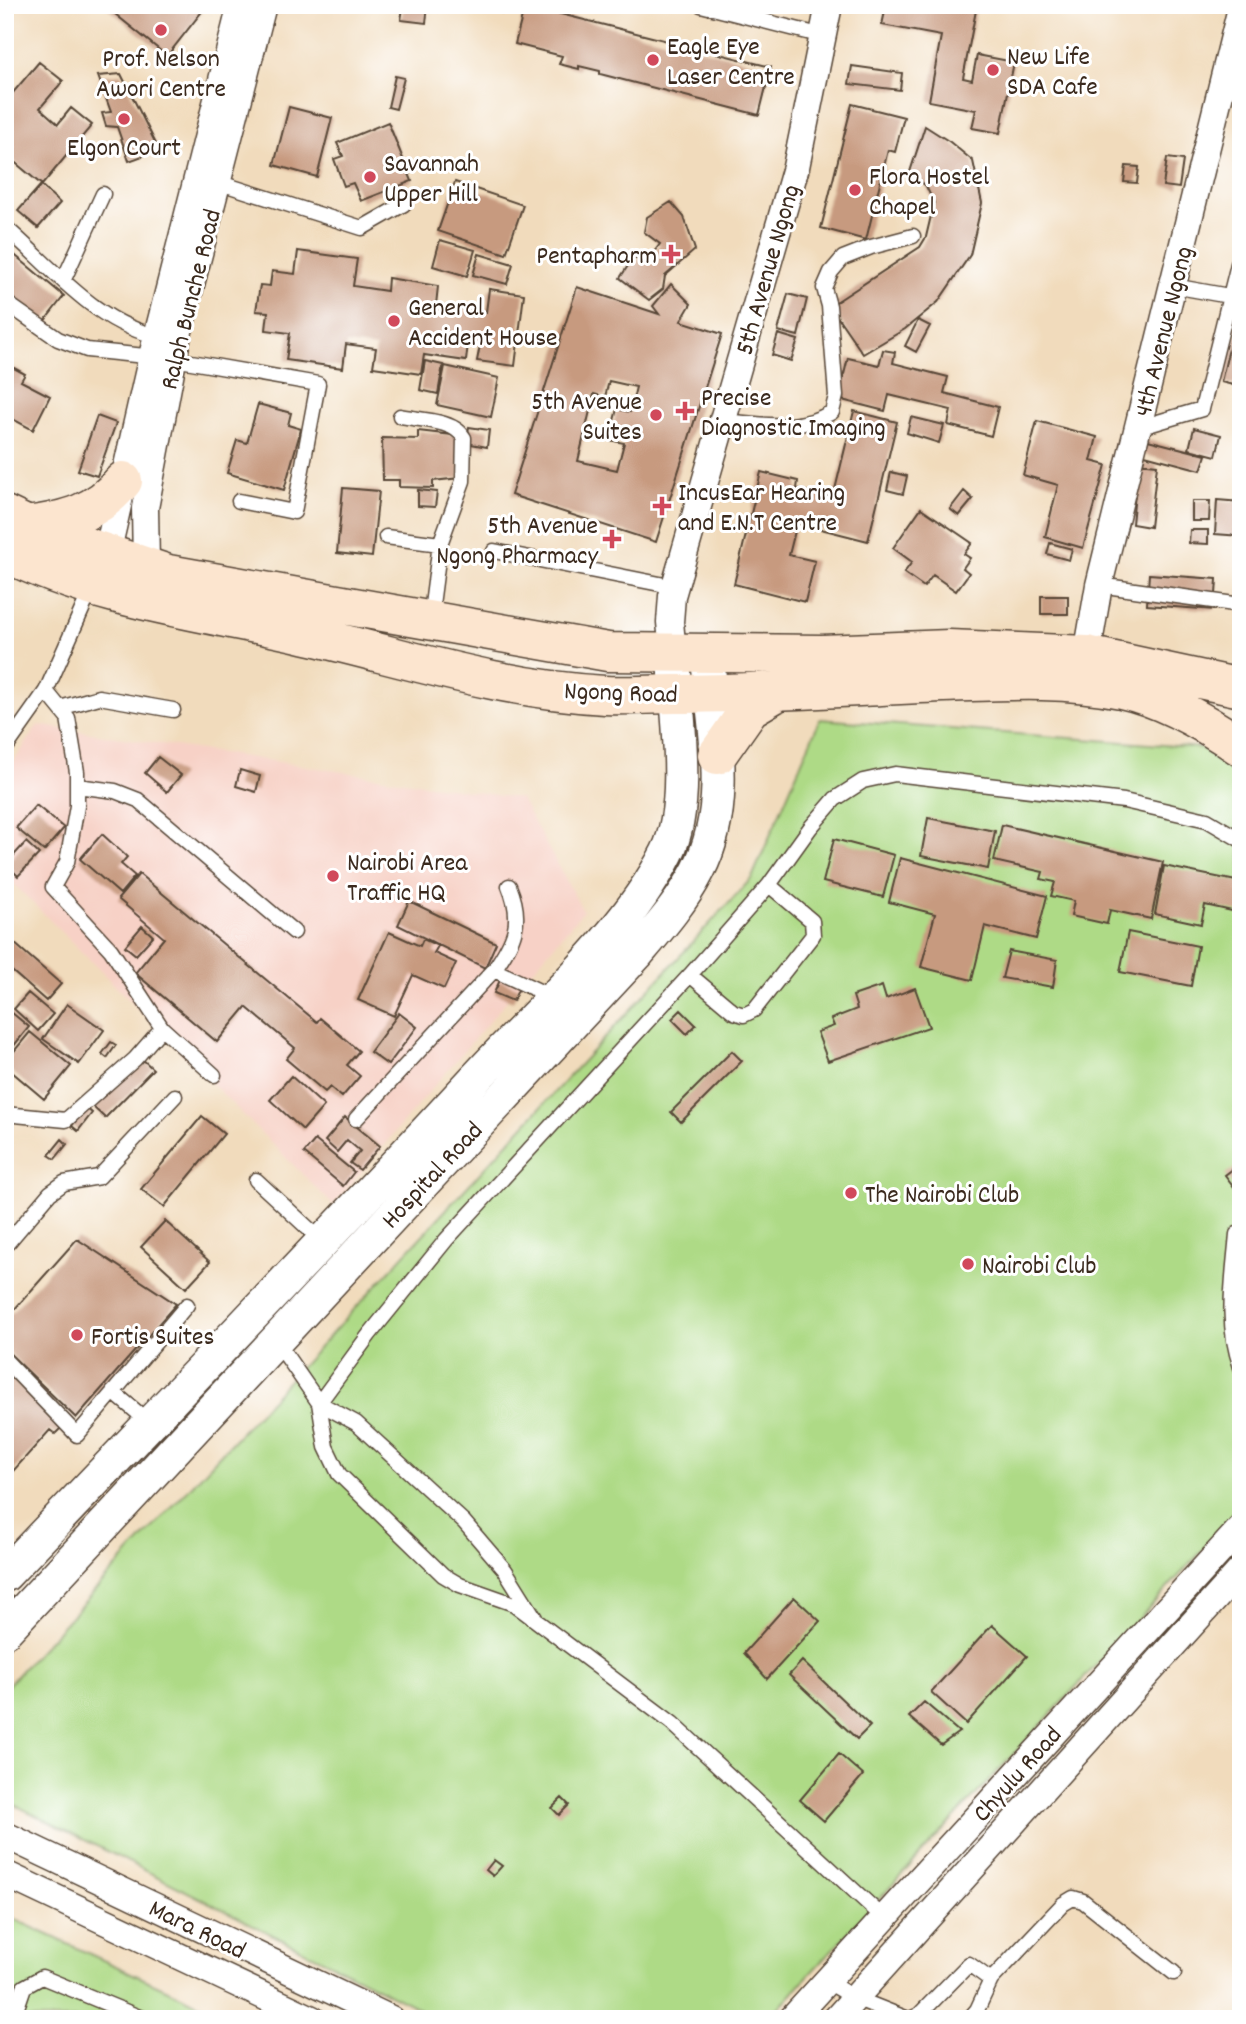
<svg xmlns="http://www.w3.org/2000/svg" width="1246" height="2024" font-family="Dekko,sans-serif">
<rect width="100%" height="100%" fill="#fff"/>
<filter id="ink" filterUnits="userSpaceOnUse"><feTurbulence type="fractalNoise" baseFrequency=".0143" numOctaves="2"/><feDisplacementMap in="SourceGraphic" scale="14" xChannelSelector="R" yChannelSelector="G"/><feConvolveMatrix kernelMatrix="1 2 1 2 8 2 1 2 1" color-interpolation-filters="sRGB"/></filter>
<filter id="wash" filterUnits="userSpaceOnUse"><feTurbulence type="fractalNoise" baseFrequency=".00686" numOctaves="4" result="noise"/><feDisplacementMap in="SourceGraphic" scale="28" xChannelSelector="R" yChannelSelector="G"/><feGaussianBlur stdDeviation="1.57" result="paint"/><feColorMatrix in="noise" values="0 0 0 0 0 0 0 0 0 0 0 0 0 0 0 0 0 1.4 0 .05"/><feComposite in="paint" operator="in"/></filter>
<g filter="url(#wash)">
<rect width="100%" height="100%" fill="#f1dbbc"/>
<path fill="#f7d1c6" d="M38,725L521,799L583,911L333,1205L5,875V775Z"/>
<path fill="#aeda86" stroke="#748252" stroke-width="2" d="M820,719L1202,748L1241,777V1509L768,2019H440L5,1800V1688L752,878Z
M5,1915L231,2019H5Z"/>
<g id="blocks">
<path fill="#c79a7f" fill-rule="evenodd" d="M104,5H207L167,56Z
M398,5H428L426,23L401,20L403,8Z
M469,5H503L501,13Z
M525,5L771,67L759,115L600,74V71L579,66V69L559,64L562,56L515,44Z
M890,5H977L963,78L972,80L977,55L1014,62L1000,133L972,128L976,110L929,101L941,36L882,25L886,7Z
M39,62L63,81L40,108L58,124L71,108L92,125L42,185L5,154V102Z
M852,66L902,73L900,90L849,84Z
M121,74L159,150L129,161L117,127L106,126L102,113L111,112L98,76Z
M395,76L404,78L396,109L388,107Z
M852,104L904,117L895,152L888,150L866,240L821,228Z
M289,107L332,118L317,177L274,165Z
M388,122L412,181L361,201L353,183L344,186L334,159L343,156L337,143Z
M925,126L950,142L973,161L982,203L970,255L938,302L905,329L863,354L830,306L920,247L926,237L934,203L926,186L910,172Z
M1167,158L1183,160L1179,188L1163,186Z
M1126,166L1139,167L1137,183L1124,182Z
M455,182L523,205L506,254L438,231Z
M41,185L60,203L38,228L18,211Z
M671,202L684,217L695,250L665,276L663,289L649,300L620,278L633,258L647,261L660,244L644,232L647,217Z
M440,240L475,250L467,276L433,266Z
M5,247L64,296L43,323L5,294Z
M298,251L357,259L353,286L387,291L388,278L438,286L436,305L486,312L489,289L524,294L515,366L477,361L480,345L468,343L466,361L424,355L421,374L373,367L376,348L346,344L343,368L286,360L290,333L266,330L268,312L256,311L260,285L270,286L272,271L295,274Z
M479,254L513,264L507,284L473,275Z
M671,284L691,304L681,321L722,334L656,542L511,495L577,287L659,314L653,306ZM609,381L636,387L630,412L617,409L609,440L624,443L617,470L578,461L594,394L605,397Z
M788,294L807,299L798,336L778,331Z
M918,320L930,326L916,352L905,346Z
M1241,332V387L1221,382L1231,340Z
M778,334L798,340L791,361L772,355Z
M883,350L895,352L893,363L948,377L944,393L998,407L991,436L948,425L951,410L889,395L885,411L838,399L848,358L879,365Z
M425,361L443,365L438,394L420,390Z
M445,366L499,378L491,417L437,405Z
M12,367L25,374L21,381L50,396L33,430L5,415V373L8,374Z
M258,404L291,413L288,425L301,429L284,490L227,473L237,440L247,443Z
M854,411L897,422L868,541L797,523L789,555L815,561L805,602L734,584L761,472L798,481L797,489L833,498Z
M97,416L116,423L97,476L78,470Z
M911,417L944,425L939,443L907,433Z
M1037,421L1097,437L1091,461L1106,465L1083,548L1045,537L1058,485L1023,475Z
M469,427L489,430L487,447L466,443Z
M1194,428L1221,435L1216,456L1189,449Z
M418,431L461,436L460,478L433,481V488L399,487V480H383L382,438L418,439Z
M1144,439L1206,455L1201,470L1141,454Z
M1138,463L1157,465L1150,527L1132,524Z
M891,472L907,476L903,494L887,490Z
M343,488L379,491L372,557L337,553Z
M418,490L437,492L435,507L418,506Z
M964,491L973,499L959,516L950,509Z
M1217,500L1241,502V536L1215,534Z
M1192,501H1210L1209,521H1192Z
M921,508L972,543L964,554L970,558L963,568L969,573L956,591L933,575L924,587L904,573L912,562L893,548Z
M1190,530H1208V544L1189,543Z
M1050,543L1072,549L1069,560L1047,554Z
M1149,574L1217,579L1215,610L1147,605Z
M1041,596H1068V614H1041Z
M158,757L181,775L167,792L145,773Z
M240,770L260,776L256,792L236,786Z
M36,805L64,828L44,851L16,828Z
M928,818L995,831L988,869L921,856Z
M1002,825L1163,862L1151,919L1110,910L1107,924L1071,916L1074,901L1051,896L1055,882L1041,879L1043,872L994,861Z
M102,834L127,857L121,864L135,876L120,894L80,859Z
M834,839L894,855L883,897L823,882Z
M26,842L39,854L18,876L6,864Z
M900,858L1047,896L1036,939L985,926L972,980L921,967L935,914L889,902Z
M1164,866L1241,882V913L1205,905L1201,924L1155,914Z
M139,874L317,1022L320,1018L359,1051L347,1065L360,1076L342,1097L330,1087L325,1092L286,1059L295,1048L246,1007L217,1042L135,973L164,938L118,899Z
M409,901L496,943L485,968L398,925Z
M142,926L153,936L136,955L125,946Z
M389,932L420,946L423,939L438,946L434,953L456,963L444,989L413,975L394,1016L358,1000Z
M1128,932L1198,946L1191,986L1120,972Z
M5,935L61,984L46,1001L5,965Z
M1009,951L1057,960L1053,987L1002,978Z
M500,980L519,988L513,1001L494,993Z
M882,986L886,999L915,988L929,1027L828,1061L817,1032L834,1026L831,1019L857,1009L853,996Z
M28,993L53,1014L38,1031L14,1009Z
M67,1004L104,1030L79,1064L43,1039Z
M5,1007L29,1027L12,1048L5,1042Z
M681,1010L696,1025L687,1034L672,1019Z
M399,1013L417,1027L388,1065L370,1052Z
M30,1032L71,1066L44,1099L5,1066V1062Z
M111,1042L116,1045L107,1058L102,1054Z
M732,1051L742,1061L681,1122L671,1112Z
M140,1057L153,1069L105,1118L92,1106Z
M291,1076L324,1106L303,1130L270,1100Z
M86,1108L92,1113L78,1131L72,1126Z
M202,1116L224,1134L164,1207L141,1189Z
M345,1117L380,1146L360,1170L350,1163L360,1151L347,1140L337,1152L325,1141Z
M62,1139L67,1144L55,1159L49,1155Z
M315,1140L354,1172L343,1186L304,1153Z
M1241,1163V1196L1225,1175Z
M165,1221L210,1262L186,1288L141,1247Z
M77,1239L176,1304L76,1418L5,1349V1320Z
M5,1372L64,1425L55,1434L50,1430L5,1480Z
M794,1597L820,1621L767,1679L744,1653Z
M992,1625L1027,1656L966,1724L931,1692Z
M802,1661L870,1726L857,1739L789,1675Z
M924,1702L959,1732L941,1745L909,1717Z
M839,1754L863,1775L824,1821L800,1800Z
M562,1798L569,1805L559,1815L552,1808Z
M494,1860L502,1866L493,1876L486,1870Z"/>
</g>
</g>
<g filter="url(#ink)">
<use href="#blocks" fill-opacity="0" stroke="#564536" stroke-width="2"/>
<g fill="none" stroke-linecap="round" stroke-linejoin="round">
<g stroke="#564536" stroke-width="17">
<path id="service" d="M701,5L823,36
M214,181L362,228L404,204
M5,227C53,268 97,326 162,337
M64,279L103,194
M1173,286L1229,296
M5,302L58,339L87,350L174,359L318,384L294,512L239,501
M400,416C419,420 455,420 464,438L463,481L440,544L430,620
M723,421C760,424 799,433 832,412L836,396L829,306L824,288L831,272L843,258L871,247L913,236
M1138,428L1202,409L1241,252
M386,537L440,544
M494,551L675,587
M1099,585L1241,605
M60,708L99,697L173,710
M5,749L46,691L92,587
M77,786L115,791L138,800L294,932
M494,970C514,940 524,922 509,886
M690,975L734,1012L744,1015L754,1010L813,935L812,921L769,885
M162,1028L214,1075
M5,1114L66,1120L135,1059L162,1028L111,950L53,887L67,862L77,806V772L68,718L46,691
M356,1119L494,970L552,997
M256,1180L323,1242
M1237,1234C1233,1280 1225,1323 1241,1367
M5,1246L50,1193L64,1183L99,1177L175,1096
M276,1341L319,1403L356,1423L464,1522L505,1570L535,1618
M5,1360L77,1435L187,1305
M113,1392L150,1423
M885,1919L672,1723L514,1604L460,1585L443,1575L339,1474L326,1447L319,1403L369,1335L446,1240L690,975L769,885L810,828L835,799L863,781L895,774L1124,801L1207,820L1241,840
M991,1980L1063,1904L1073,1898L1083,1901L1174,1973
M826,1981L855,1998L908,2019
M13,2019L24,1987L42,1977L144,2019
M910,2019L919,2015L969,1964L991,1980L977,2010L969,2019"/>
</g>
<g stroke="#564536" stroke-width="29">
<path id="minor" d="M100,569L107,554L152,356L241,5
M142,580L146,565L145,508L177,339L263,5
M673,653L670,622L672,596L796,167L829,5
M1087,655L1099,585L1241,8
M5,1835L391,2019
M5,1874L312,2019
M792,2019L1241,1528
M836,2019L1241,1570"/>
</g>
<g stroke="#564536" stroke-width="36">
<path id="tertiary" d="M5,1575C162,1410 321,1246 475,1079C538,1010 625,936 667,853C692,805 676,706 673,653
M5,1631L637,954C659,928 682,902 698,871C733,804 713,724 707,653"/>
</g>
<g stroke="#564536" stroke-width="41">
<path id="secondary" d="M5,515L34,529L168,574L608,652L822,654L949,649L1087,655L1241,688
M26,526C66,521 97,513 123,481
M5,552C96,599 201,611 299,633C400,656 501,690 605,695C628,696 652,694 675,694C765,693 853,687 943,683C1001,681 1063,677 1121,689C1163,698 1206,723 1241,747
M717,755L750,708L777,692"/>
</g>
<use href="#service" stroke="#fff" stroke-width="14"/>
<use href="#minor" stroke="#fff" stroke-width="26"/>
<use href="#tertiary" stroke="#fff" stroke-width="33"/>
<use href="#secondary" stroke="#fce5cf" stroke-width="38"/>
</g>
</g>
<g fill="#d1495b" stroke="#fff" stroke-width="2.5">
<circle cx="161" cy="30" r="7"/>
<circle cx="653" cy="60" r="7"/>
<circle cx="993" cy="70" r="7"/>
<circle cx="124" cy="119" r="7"/>
<circle cx="370" cy="177" r="7"/>
<circle cx="855" cy="190" r="7"/>
<path d="M667.5 243.5h7v7h7v7h-7v7h-7v-7h-7v-7h7z"/>
<circle cx="394" cy="321" r="7"/>
<path d="M681.5 400.5h7v7h7v7h-7v7h-7v-7h-7v-7h7z"/>
<circle cx="656" cy="415" r="7"/>
<path d="M658.5 495.5h7v7h7v7h-7v7h-7v-7h-7v-7h7z"/>
<path d="M608.5 528.5h7v7h7v7h-7v7h-7v-7h-7v-7h7z"/>
<circle cx="333" cy="876" r="7"/>
<circle cx="851" cy="1193" r="7"/>
<circle cx="968" cy="1264" r="7"/>
<circle cx="77" cy="1335" r="7"/>
</g>
<g text-anchor="middle" stroke-width="6" stroke-linejoin="round" paint-order="stroke">
<g font-size="26" fill="#3b2a1e" stroke="#fff" text-anchor="start">
<text x="667" y="54">Eagle Eye<tspan x="667" dy="30">Laser Centre</tspan></text>
<text x="1007" y="64">New Life<tspan x="1007" dy="30">SDA Cafe</tspan></text>
<text x="161" y="66" text-anchor="middle">Prof. Nelson<tspan x="161" dy="30">Awori Centre</tspan></text>
<text x="124" y="155" text-anchor="middle">Elgon Court</text>
<text x="384" y="171">Savannah<tspan x="384" dy="30">Upper Hill</tspan></text>
<text x="869" y="184">Flora Hostel<tspan x="869" dy="30">Chapel</tspan></text>
<text x="657" y="263" text-anchor="end">Pentapharm</text>
<text x="408" y="315">General<tspan x="408" dy="30">Accident House</tspan></text>
<text x="701" y="405">Precise<tspan x="701" dy="30">Diagnostic Imaging</tspan></text>
<text x="642" y="409" text-anchor="end">5th Avenue<tspan x="642" dy="30">Suites</tspan></text>
<text x="678" y="500">IncusEar Hearing<tspan x="678" dy="30">and E.N.T Centre</tspan></text>
<text x="598" y="533" text-anchor="end">5th Avenue<tspan x="598" dy="30">Ngong Pharmacy</tspan></text>
<text x="347" y="870">Nairobi Area<tspan x="347" dy="30">Traffic HQ</tspan></text>
<text x="865" y="1202">The Nairobi Club</text>
<text x="982" y="1273">Nairobi Club</text>
<text x="91" y="1344">Fortis Suites</text>
</g>
<g font-size="26" fill="#3b2a1e" stroke="#fff">
<text transform="translate(766 269) rotate(-74)" y="9">5th Avenue Ngong</text>
<text transform="translate(189 299) rotate(-76)" y="9">Ralph Bunche Road</text>
<text transform="translate(1162 331) rotate(-76)" y="9">4th Avenue Ngong</text>
<text transform="translate(621 691) rotate(2)" y="9">Ngong Road</text>
<text transform="translate(431 1174) rotate(-47)" y="9">Hospital Road</text>
<text transform="translate(1016 1773) rotate(-48)" y="9">Chyulu Road</text>
<text transform="translate(198 1928) rotate(26)" y="9">Mara Road</text>
</g>
</g>
<rect width="1246" height="2024" fill="none" stroke="#fff" stroke-width="28"/>
</svg>
